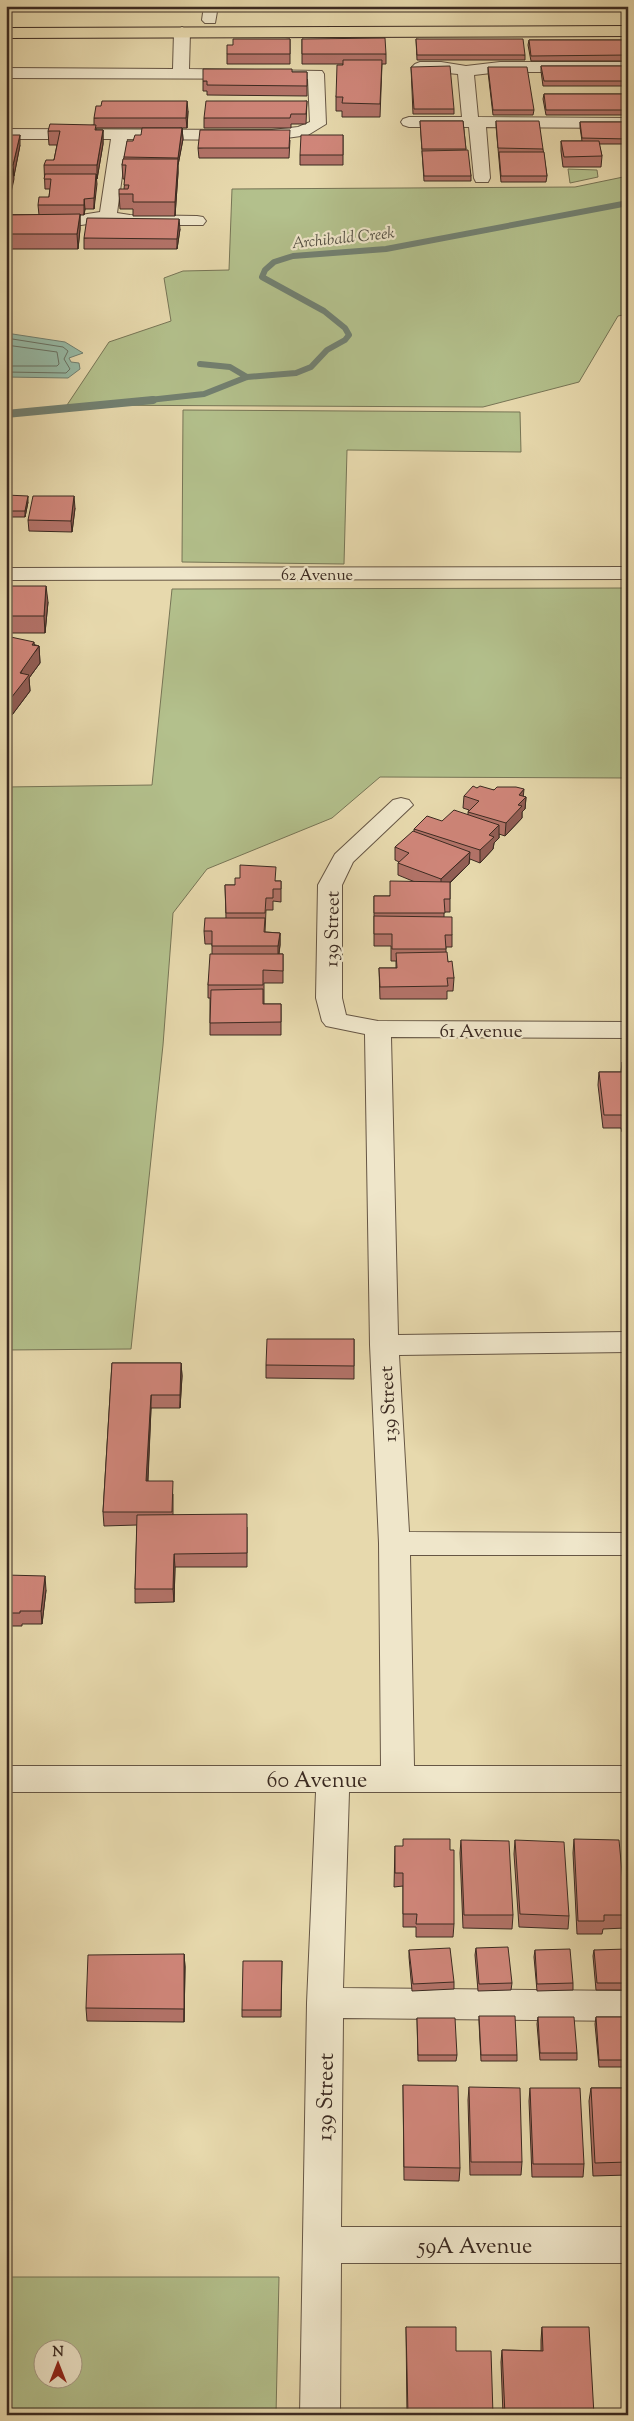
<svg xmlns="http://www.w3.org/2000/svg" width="634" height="2421" font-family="'Sorts Mill Goudy',serif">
<rect width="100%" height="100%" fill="#e7d9ad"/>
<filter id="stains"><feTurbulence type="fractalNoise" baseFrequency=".004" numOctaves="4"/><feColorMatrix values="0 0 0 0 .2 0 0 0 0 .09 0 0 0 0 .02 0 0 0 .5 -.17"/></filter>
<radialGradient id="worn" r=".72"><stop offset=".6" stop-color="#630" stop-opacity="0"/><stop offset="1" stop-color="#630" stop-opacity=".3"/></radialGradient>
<path fill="#b3c08c" stroke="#777556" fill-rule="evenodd" d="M258,6H362L363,10H251Z
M568,169L597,170L598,177L570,183Z
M628,176V314L618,316L579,382L483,407L67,405L109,342L171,321L164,278L183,271L229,270L232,189L575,187Z
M183,410L520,412L521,452L347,450L344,564L182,562Z
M628,588V778L380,777L332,818L207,869L173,913L163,1045L131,1349L6,1350V787L152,785L172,589Z
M6,2277H279L276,2415H6ZM72,2348V2378H42V2348Z"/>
<path fill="#97baa6" stroke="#728071" d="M6,333L65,342L83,353L69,358L71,362L79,363L80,369L68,378L6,377Z"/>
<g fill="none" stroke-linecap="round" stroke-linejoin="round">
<path stroke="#697264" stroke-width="1" d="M6,338L63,347L68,351L64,359L70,369L66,373L6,372
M6,345L57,352L59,364L57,366H6"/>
<path stroke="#728071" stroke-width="6" d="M200,364L230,367L247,377
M140,401L204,394L247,377L296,373L311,367L327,350L345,340L349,335L345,328L324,311L262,277L265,270L274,262L293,256L386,249L628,203"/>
<path stroke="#728071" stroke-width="8" d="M6,414L153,400"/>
<g stroke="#665644" stroke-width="2">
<path id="minor" d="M204,6H218L215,23H205L202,20Z
M182,27L190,32L189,69L322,71L324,74L326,124L308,135L272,140L127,139L117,213L130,215L197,216L203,217L206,221L203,225H130L108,221L81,225H6V215H81L100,212L111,139H6V129L272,130L298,127L310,122L308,79L6,78V68L173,69L174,32Z
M420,62H441L466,66L500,62H628V72H500L474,75L478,117L628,118V128L486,127L490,178L488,182H476L474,178L469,127H409L403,125L401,122L403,119L409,117H462L458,74L415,70L412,67L415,64Z
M628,567V579L6,580V568Z
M401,798L409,800L413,805L353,862L342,885V998L346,1015L378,1021L628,1022V1038L391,1037L398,1335L628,1332V1352L399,1355L409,1532L628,1533V1555H410L414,1766H628V1792H349L343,1988L628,1991V2021L343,2018L341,2227H628V2263H341L340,2415H300L307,2003L316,1792H6V1766H381L379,1543L370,1345L365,1034L326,1026L322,1021L316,998L318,885L335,854L393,800Z"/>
</g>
<g stroke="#3b2a21" stroke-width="2">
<path id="major" d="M628,26V36L6,38V28Z"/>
</g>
<use href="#minor" fill="#efe6ca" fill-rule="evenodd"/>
<use href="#major" fill="#e7d9ad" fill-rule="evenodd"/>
</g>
<path fill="#b37369" stroke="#3b2a21" d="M69,6H179V8H69Z
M498,6H552L551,11H499Z
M557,6H611V11H558Z
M615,6H628V10H616Z
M290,39V64H227V54L233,45Z
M302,39L386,54V64H382L380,117H342V111H336V97L343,64H302Z
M416,39L525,55V60H417Z
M529,40H628V61H531L528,45Z
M541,66H628V86H543L541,71Z
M411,67L454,109V114H413Z
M488,67L534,110L533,115H493L488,72Z
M292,72H307V96L207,95V91H203V81Z
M544,94H628V115H546L543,99Z
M307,101L306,124H291V128H204V118Z
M188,111L187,128H96V130H103V144L97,179H96L94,209H85L84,215H80V229L78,249H6V215H39L38,205L49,197L50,189H45L44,165L54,160L57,145H49L48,131L94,125V118Z
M420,121H463L466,150L471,176V181H424Z
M496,121L543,149L547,176L546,182H501L496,126Z
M580,122H628V144H599L602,156L601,167H563L561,151V141H582L580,127Z
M182,128L183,139L178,165V173L175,216H133V209H120L119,194L124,189L125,179H123L122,165L124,157L133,141L141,135Z
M6,135L20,145L7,211H6Z
M343,135V165H300V155Z
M290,140L289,158H199L198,148Z
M180,229L177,249H84V238Z
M6,495L28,502L25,517H6Z
M75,508L72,532L29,531L28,520Z
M6,586L48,602L45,633H6Z
M6,636L39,646L40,663L29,678L30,691L12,715L6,713Z
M477,788L494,790L526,797L525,809L522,812V818L505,836L499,834V838L494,843L493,849L480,863L470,859L469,864L450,883V912H444V917L452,935V947H446V952L448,962L454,978L453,991H447V999H380L379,968H396V961H391V946H374V896H389L415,882L398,875V863L399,862L395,860V847L414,832V829L468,815V812L469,810L463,808L464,796Z
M276,881H281V902L273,901V910H266L265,932L280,933V945L279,954H283V983H264V1004H281V1035H210V998H208V985L212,954V944H205L204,931L226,918L225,885H235Z
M622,1062H628V1132H622L621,1128H603L598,1085L599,1072H621Z
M354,1339V1379L266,1378V1365Z
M112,1363H181L182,1376L180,1408H151L148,1481L173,1494V1515L247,1527V1567H175L174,1602L135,1603V1589L137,1525L104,1526L103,1512Z
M6,1575L46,1590L42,1624H22V1626H6Z
M574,1839L626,1915L625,1928L603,1929L602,1934H577L573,1853Z
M461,1840L513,1915L512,1929L463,1928L460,1853Z
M515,1840L569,1916L568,1929L519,1927L514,1854Z
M395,1846L454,1924L453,1937H416V1927H403V1886L394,1887Z
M476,1948L512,1983L511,1990L478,1991L475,1955Z
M409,1950L454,1982V1989L412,1991L409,1957Z
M535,1950L573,1983V1990L537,1991L534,1957Z
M594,1950L628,1959V1990H596L593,1956Z
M184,1954L185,1967L184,2022L87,2021L86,2008Z
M282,1961L281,2017H242V2010Z
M479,2016L517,2055V2061H481L479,2022Z
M538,2017L577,2053V2060H540L537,2024Z
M596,2017H628V2067H599L595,2024Z
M417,2018L457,2055L456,2061H418Z
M403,2085L460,2168L459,2181L404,2180Z
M469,2087L522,2162L521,2175H470L468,2100Z
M530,2088L584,2164L583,2177H532L529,2101Z
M591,2088H628V2175L593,2176L589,2101Z
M625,2316H628V2404L623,2329Z
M406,2327L456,2351L493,2415H407Z
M542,2327L594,2415H503L501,2362L502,2350L541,2351V2340Z"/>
<path fill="#925e55" stroke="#3b2a21" d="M187,101L188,111L187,128L186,118Z
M182,128L183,139L178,165V173L175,216V202L178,158Z
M103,130V144L97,179V165Z
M20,135V145L14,176L13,165Z
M13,169L14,179L7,211L6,201Z
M96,174L97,184L94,209V198Z
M84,199L85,209L84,215Z
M80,214V229L78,249L77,234Z
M179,219L180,229L177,249V239Z
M28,496V502L25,517V511Z
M74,496L75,508L72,532L71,521Z
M46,586L48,602L45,633L44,616Z
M34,642L35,652L39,646L40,663L29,678L30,691L12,715L11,698L32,645Z
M524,789L523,799L526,797L525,809L522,812V818L505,836L506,823L519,795Z
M499,825V838L494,843L493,849L480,863V850L489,835Z
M470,852L469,864L441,891V879Z
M280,933V945L278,959V946Z
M181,1363L182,1376L180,1408V1395Z
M151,1395V1408L147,1494L146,1481Z
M174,1554L175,1567L174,1602L173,1589Z
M45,1576L46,1590L42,1624L41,1611Z
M184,1954L185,1967L184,2022Z"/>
<path fill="#d0867a" stroke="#3b2a21" d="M385,38L386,54H302V39Z
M233,39H290V54H227V45H233Z
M416,39H523L525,55H417Z
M529,40H628V55L531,56Z
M343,60H382L380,104L342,103L343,97H336L337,65H343Z
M450,66L454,109H414L411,67Z
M541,66H628V81H544Z
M488,67H527L534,110H493Z
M203,69H292V72H307V86L207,85V81H203Z
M544,94H628V110H546Z
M102,101H187L186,118H94L96,106H101Z
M206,101H307L306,114H291L290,118H204Z
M420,121H463L466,149H422Z
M496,121H539L543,149L498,148Z
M580,122H628V139L582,138Z
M50,124L96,125L95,130H103L97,165H44L46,160H54L60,131H48Z
M142,128H182L178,158L124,157L127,141H133L135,135H141Z
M200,130H290L289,148H198Z
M6,135H20L13,165H6Z
M301,135H343V155H300Z
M561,141H599L602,156L564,157Z
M468,150L471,176H424L422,151Z
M499,152H544L547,176H501Z
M123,159H178L175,202H133V194H119V189H128L129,185H124L126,165H122Z
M6,169H13L6,201Z
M45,174H96L94,198L84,199V205H38L39,197H49L51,179H44Z
M80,214L77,234H6V215Z
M87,218L179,219L177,239L84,238Z
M6,495L28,496L25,511H6Z
M33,496H74L71,521L28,520Z
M6,586H46L44,616H6Z
M6,636L34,642L32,645L39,646L20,673L29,675L11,698L6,697Z
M473,786L477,788L480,786L494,790L497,787H516L524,789L519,795L526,797L518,805L522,806L506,823L468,812L479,801L464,796Z
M454,810L499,825L489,835L494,837L480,850L414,829L427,816L442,821Z
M413,831L470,852L441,879L398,863L409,853L395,847Z
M240,865L276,867L275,881H281V889H273V898H266L265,913H226L225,885H235V878H240Z
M390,881L450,882V899H444L445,913H374V896H390Z
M374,916L452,917V935H445L446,949H392V934H374Z
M205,918H265L264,932L280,933L278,946H212V931H204Z
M447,952L448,962L452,961L454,978H447L448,986L380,987L379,968H397L396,953Z
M210,954H283V971L263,970V985H208Z
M263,989V1004H281V1022L210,1023L211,990Z
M622,1062H628V1119H623L622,1115H604L599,1072H623Z
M267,1339H354V1366L266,1365Z
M112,1363H181L180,1395H151L146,1481H173L172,1512H103Z
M247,1514V1553L174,1554L173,1589H135L137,1515Z
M6,1575L45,1576L41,1611H20V1613H6Z
M403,1839H450V1850H454V1924H416L417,1914H403V1873H395V1846H403Z
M574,1839L619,1840L626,1915H604V1921H578Z
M461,1840L509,1841L513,1915H464Z
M515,1840L564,1842L569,1916L520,1914Z
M508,1947L512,1983L479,1984L476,1948Z
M450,1948L454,1982L413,1984L409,1950Z
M570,1949L573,1983L537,1984L535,1950Z
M627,1949L628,1959V1983H597L594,1950Z
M184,1954V2009L86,2008L88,1955Z
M243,1961H282L281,2010H242Z
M479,2016H515L517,2055H481Z
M538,2017H574L577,2053H540Z
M596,2017H628V2060H599Z
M417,2018H455L457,2055H418Z
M403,2085L458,2086L460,2168L404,2167Z
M469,2087L520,2088L522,2162H471Z
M530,2088H580L584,2164H533Z
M591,2088H628V2162L595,2163Z
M625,2316H628V2363Z
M406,2327H456V2351H491L493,2415H408Z
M542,2327H589L594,2415H505L502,2350L543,2351Z"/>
<g text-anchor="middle" stroke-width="4.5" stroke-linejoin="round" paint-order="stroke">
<g font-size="16" font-style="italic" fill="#524e42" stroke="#efe6ca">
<text transform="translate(343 237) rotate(-6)" y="6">Archibald Creek</text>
</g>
<g font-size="16" fill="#3b2a21" stroke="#efe6ca">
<text x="317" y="580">62 Avenue</text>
</g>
<g font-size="19" fill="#3b2a21" stroke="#efe6ca">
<text transform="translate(331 929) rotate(-89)" y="7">139 Street</text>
<text x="481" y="1037">61 Avenue</text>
<text transform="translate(387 1404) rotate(-93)" y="7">139 Street</text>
</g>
<g font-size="22" fill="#3b2a21" stroke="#efe6ca">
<text x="317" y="1787">60 Avenue</text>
<text transform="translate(324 2097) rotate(-89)" y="8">139 Street</text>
<text x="475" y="2253">59A Avenue</text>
</g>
</g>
<rect width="634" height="2421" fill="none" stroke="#e7d9ad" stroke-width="25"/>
<rect x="8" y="8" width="619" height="2406" fill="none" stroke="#3b2a21" stroke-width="2.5"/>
<rect x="12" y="12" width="609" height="2396" fill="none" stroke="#3b2a21"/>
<g transform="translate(58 2364)"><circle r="24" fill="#efe6ca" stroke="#a79b86"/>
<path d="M0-4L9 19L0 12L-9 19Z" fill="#8f2418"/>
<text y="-8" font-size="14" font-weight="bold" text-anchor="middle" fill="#3b2a21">N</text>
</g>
<rect width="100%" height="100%" filter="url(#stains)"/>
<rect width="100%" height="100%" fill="url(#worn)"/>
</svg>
